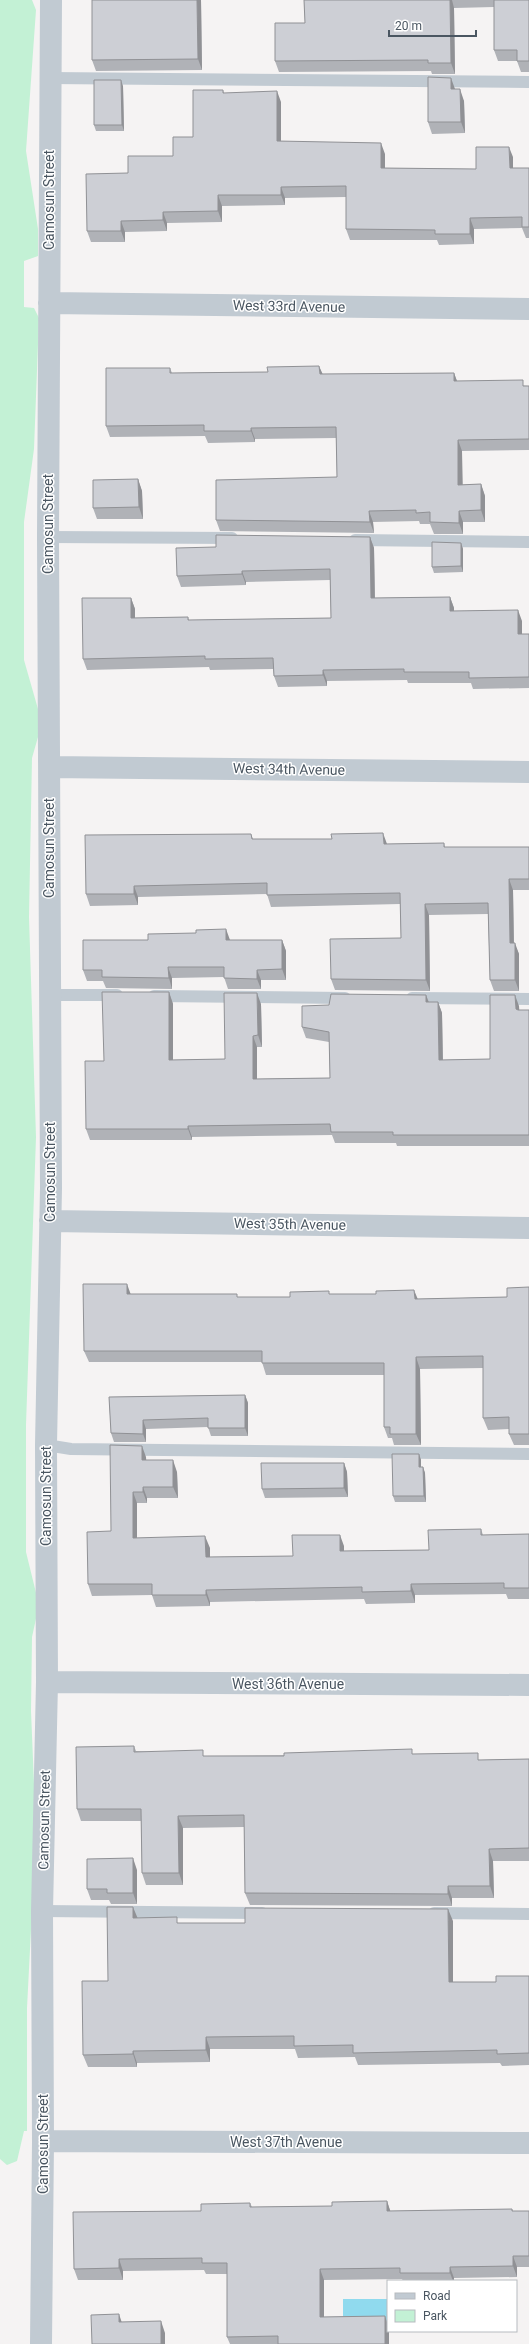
<svg xmlns="http://www.w3.org/2000/svg" width="529" height="2344" font-family="Roboto,sans-serif">
<rect width="100%" height="100%" fill="#f5f3f3"/>
<path fill="#c3f1d5" d="M0,0H32L36,10L26,151L38,229V256L24,261V307L34,308L39,318L34,449L24,522V660L42,723L32,758L29,917L36,1137L26,1425V1552L39,1605L32,1637L31,1711L36,1832L27,2008V2131H24L17,2161L7,2165L0,2159Z"/>
<path fill="#90daee" d="M343,2299H387V2321H343Z"/>
<g fill="none" stroke-linecap="round" stroke-linejoin="round">
<path stroke="#c1cad2" stroke-width="12" d="M49,78L529,82
M48,537L232,538
M355,540L529,542
M49,995H117
M154,996L345,998
M412,998L529,999
M46,1445L71,1449L529,1454
M42,1911L262,1913
M434,1913L529,1914"/>
<path stroke="#c1cad2" stroke-width="22" d="M49,303L529,309
M50,767L529,772
M50,1221L529,1228
M47,1682L529,1685
M43,2141L529,2143
M41,2344L43,2141L42,1911L47,1682L46,1445L51,1188L48,537L51,0"/>
</g>
<path fill="#b0b2b7" d="M201,0L202,70L96,71L92,60Z
M304,0H529V72H521L517,61H498L494,50V7L454,8L455,74H432L431,71L279,72L275,61L305,23Z
M123,86L124,131H96L94,125Z
M455,89L464,101L465,133L432,134L428,122Z
M223,90L224,93L281,102V141L385,154V168L476,169L513,157V168H529V238H526L522,228L474,229V244L439,245L437,240H350L346,229V197L285,198V205L222,206V222L167,223V231L125,232V242H91L87,231L128,173L173,156L193,137Z
M319,366L322,374L454,373L457,381L529,386V450L462,451V485L481,484L485,496V522H463V534H434L430,524H420L419,521L373,522L374,533L220,531L216,520L337,477L336,438L255,439V442L208,443L205,436L110,437L106,426L170,368L172,373L268,372Z
M138,479L142,491L143,519H97L93,508Z
M370,537L374,548L375,598L450,597L454,608V611L522,621V634H529V688L473,689L471,683H408L407,680L327,681V686L278,687L274,676L273,669L210,670L209,667L87,670L83,659L131,598L135,609V618L188,617L189,620L331,618L330,580L246,582V585L181,587L177,576L216,547Z
M461,543L463,549V572L434,573L432,567Z
M251,834L253,839L387,844L444,843L445,847H529V890H513L514,943L519,954V991H494L490,980L488,914L429,915L430,991L335,990L331,979L401,938L400,904L271,907L267,894L138,897V905L90,906L86,894Z
M230,940H282L286,951V980H261V989H228L224,977L172,978V989L106,988L103,981H87L83,970Z
M169,992L173,1004V1060L225,1059L261,1004L262,1047H257V1079L330,1078L329,1042L306,1038L302,1027L329,1005L426,995L429,1002H438L442,1013L443,1060L490,1059L519,1006V1010H529V1146H397L396,1143H335L332,1135L192,1137V1140H90L86,1129L104,1061Z
M529,1287V1445H514L509,1434V1429L488,1430L483,1418V1368L420,1369L421,1445H394L392,1438H388L384,1427V1375H266L262,1362H89L84,1351L131,1294L238,1297H290L330,1294L418,1299L507,1297Z
M245,1395L248,1403V1436H211L208,1427L146,1429V1442H114L111,1433L109,1397Z
M419,1454L421,1460V1467H423L425,1473L426,1502H395L393,1496Z
M146,1457V1460L177,1472L178,1498H147V1503H137V1538L210,1548V1557L293,1556L344,1546V1551L429,1550L481,1529L483,1535L529,1534V1599H508L506,1594L415,1595V1603L366,1604L364,1599L210,1602V1606L156,1607L152,1595L92,1596L88,1584L111,1531Z
M344,1463L347,1472L348,1497L265,1498L262,1489Z
M134,1746L136,1751L205,1756L414,1754L481,1760L529,1759V1861H493L494,1898H452V1906L250,1905L245,1893L244,1827L183,1828V1885H146L142,1873L141,1821H81L77,1809Z
M137,1870V1904H111L109,1900H91L87,1889Z
M137,1918L179,1923H245L453,1921V1982H496L529,1976V2065L502,2066L500,2063L358,2065L355,2057L298,2058L295,2049H210V2062L137,2063V2067H88L83,2055L108,1981Z
M387,2201L390,2211L512,2209L513,2211H529V2267H517V2277L454,2278V2281H403L402,2279L324,2280V2317L385,2316L388,2325V2331H389V2344H230L227,2337V2274H206L204,2270L123,2271V2280H78L74,2269L201,2211L250,2203L252,2207L332,2206Z"/>
<path fill="#909195" d="M197,0H201L202,70L198,59Z
M450,0H452L454,8L455,74L451,63Z
M451,78L455,89V101L451,89Z
M121,80L123,86L124,131L122,125Z
M460,89L464,101L465,133L461,122Z
M277,91L281,102V152L277,141Z
M381,143L385,154V179L381,168Z
M509,147L513,157V179L510,168Z
M281,187L285,198V205L281,195Z
M218,195L222,206V222L218,211Z
M163,212L167,223V231L163,220Z
M470,218L474,229V244L470,234Z
M121,221L125,232V242L121,231Z
M319,366L324,377L320,374Z
M454,373L458,384L454,381Z
M251,428L255,439V442L251,431Z
M458,440L462,451L463,496L458,485Z
M138,479L142,491L143,519L139,507Z
M481,484L485,496V522L481,510Z
M369,511L373,522L374,533L370,522Z
M459,511L463,522V534L459,523Z
M370,537L374,548L375,609L371,598Z
M461,543L463,549V572L461,566Z
M242,571L246,582V585L242,574Z
M450,597L454,608V622L450,611Z
M131,598L135,609V629L131,618Z
M518,610L522,621V645L518,634Z
M323,670L327,681V686L323,675Z
M383,833L387,844H384Z
M509,879L513,890L514,954L510,943Z
M134,886L138,897V905L134,894Z
M425,904L429,915L430,991L426,980Z
M226,929L230,940V951L226,940Z
M282,940L286,951V980L282,969Z
M515,943L519,954V991L515,980Z
M168,967L172,978V989L169,978Z
M257,970L261,980V989L257,979Z
M169,992L173,1004V1071L169,1060Z
M257,993L261,1004L262,1047L258,1035Z
M426,995L430,1006L426,1002Z
M515,995L519,1006L520,1020L516,1009Z
M438,1002L442,1013L443,1071L439,1060Z
M253,1036L257,1047V1090L253,1079Z
M188,1126L192,1137V1140L188,1129Z
M127,1284L131,1295L127,1294Z
M414,1290L419,1302L415,1299Z
M416,1357L420,1369L421,1445L416,1434Z
M245,1395L248,1403V1436L245,1428Z
M143,1420L146,1429V1442L143,1434Z
M142,1446L146,1457L147,1472L142,1460Z
M419,1454L421,1460V1473L419,1467Z
M173,1460L177,1472L178,1498L173,1487Z
M344,1463L347,1472L348,1497L344,1488Z
M423,1467L425,1473L426,1502L424,1496Z
M143,1487L147,1498V1503L143,1492Z
M133,1492L137,1503V1549L133,1538Z
M340,1535L344,1546V1563L340,1551Z
M205,1536L210,1548V1569L206,1557Z
M411,1584L415,1595V1603L411,1591Z
M206,1590L210,1602V1606L206,1595Z
M178,1816L183,1828V1885L179,1873Z
M489,1849L493,1861L494,1898L490,1886Z
M133,1858L137,1870V1904L133,1893Z
M448,1886L452,1898V1906L448,1894Z
M133,1907L138,1919L133,1918Z
M448,1909L453,1921V1994L449,1982Z
M206,2037L210,2049V2062L206,2050Z
M133,2051L137,2063V2067L133,2054Z
M387,2201L391,2213L387,2211Z
M513,2256L517,2267V2277L513,2266Z
M119,2259L123,2271V2280L119,2268Z
M450,2267L454,2278V2281H453L450,2273Z
M320,2269L324,2280V2328L320,2317Z
M119,2314L123,2326L119,2322Z
M385,2316L388,2325V2331H389V2344H385Z
M161,2321L165,2333V2344H161Z"/>
<path fill="#cdcfd5" stroke="#909195" d="M92,0H197L198,59L92,60Z
M304,0H450L451,63H428V60L275,61V23H305Z
M494,0H529V61H517V50H494Z
M428,77L451,78V89H460L461,122H428Z
M94,80H121L122,125H94Z
M193,90H223V93L277,91V141L381,143V168L476,169V147H509L510,168H529V227H522V217L470,218V234H435V230L346,229V186L281,187V195H218V211L163,212V220L121,221V231H87L86,174L128,173V156H173V137H193Z
M319,366L320,374L454,373V381L523,380V386H529V439L458,440V485L481,484V510L459,511V523L430,522V512L416,513V510L369,511L370,522L216,520V480L337,477L336,427L251,428V431H204V425L106,426V368H170V373L268,372L267,367Z
M138,479L139,507L93,508V480Z
M216,535L370,537L371,598L450,597V611L518,610V634H529V677L469,678V672H404V669L323,670V675L274,676L273,658L205,659V656L83,659L82,598H131V618L188,617V620L331,618L330,569L242,571V574L177,576L176,548L216,547Z
M432,542L461,543V566L432,567Z
M383,833L384,844L444,843V847H529V879H509L510,943H515V980H490L488,903L425,904L426,980L331,979L330,939L401,938L400,893L267,895V883L134,886V894H86L85,835L251,834L252,839H332L331,834Z
M226,929V940H282V969L257,970V979L224,978V967H168L169,978L102,977V970H83V940H148V934L196,933V930Z
M102,992H169V1060L225,1059L224,993H257L258,1035L253,1036V1079L330,1078L329,1032L302,1027V1006L329,1005L331,994L426,995V1002H438L439,1060L490,1059V995H515L516,1009L518,1010H529V1135H393V1132H331L330,1124L188,1126V1129H86L85,1061H104Z
M83,1284H127V1294H237V1297H290V1292L329,1291V1294H376V1291L414,1290L415,1299L507,1297V1288L529,1287V1434H509V1417L483,1418V1356L416,1357V1434H390V1427H384V1363H262V1351H84Z
M245,1395V1428H208V1418L143,1420V1434L111,1433L109,1397Z
M110,1445L142,1446V1460H173V1487H143V1492H133V1538L205,1536L206,1557L293,1556L292,1535H340V1551L429,1550L428,1530L481,1529V1535L529,1534V1588H504V1583L411,1584V1591L362,1592V1587L206,1590V1595H152V1584H88L87,1532L111,1531Z
M392,1454H419V1467H423L424,1496H393Z
M261,1463H344V1488L262,1489Z
M134,1746V1752L203,1750V1756H284V1753L412,1749V1754L478,1753V1760L529,1759V1848L489,1849L490,1886H448V1894L245,1893L244,1815L178,1816L179,1873H142L141,1809H77L76,1747Z
M133,1858V1893H107V1889H87V1859Z
M107,1907H133V1918L177,1917V1923H245V1908L448,1909L449,1982H496V1976H529V2053L497,2054V2050L353,2053V2045L294,2046V2036L206,2037V2050L133,2051V2054L83,2055L82,1981H108Z
M387,2201V2211L512,2209V2211H529V2256H513V2266L450,2267V2273H400V2268L320,2269V2317L385,2316V2344H278V2336L227,2337V2263H202V2258L119,2259V2268L74,2269L73,2212L201,2211V2204L250,2203V2207L332,2206V2202Z
M119,2314V2322L161,2321V2344H92L91,2315Z"/>
<g text-anchor="middle" stroke-width="3" stroke-linejoin="round" paint-order="stroke">
<g font-size="14" fill="#4a5661" stroke="#fff">
<text transform="translate(49 200) rotate(-90)" y="5">Camosun Street</text>
<text transform="translate(289 306) rotate(1)" y="5">West 33rd Avenue</text>
<text transform="translate(48 524) rotate(-90)" y="5">Camosun Street</text>
<text transform="translate(289 769) rotate(1)" y="5">West 34th Avenue</text>
<text transform="translate(49 848) rotate(-90)" y="5">Camosun Street</text>
<text transform="translate(50 1172) rotate(-90)" y="5">Camosun Street</text>
<text transform="translate(290 1224) rotate(1)" y="5">West 35th Avenue</text>
<text transform="translate(46 1496) rotate(-90)" y="5">Camosun Street</text>
<text x="288" y="1689">West 36th Avenue</text>
<text transform="translate(44 1820) rotate(-89)" y="5">Camosun Street</text>
<text x="286" y="2147">West 37th Avenue</text>
<text transform="translate(43 2144) rotate(-90)" y="5">Camosun Street</text>
</g>
</g>
<rect x="387" y="2280" width="130" height="52" fill="#ffffff" stroke="#b7bbc0"/>
<rect x="395" y="2293" width="20" height="6" fill="#c1cad2" stroke="#b7bbc0"/>
<text x="423" y="2300" font-size="12" fill="#4a5661">Road</text>
<rect x="395" y="2310" width="20" height="12" fill="#c3f1d5" stroke="#b7bbc0"/>
<text x="423" y="2320" font-size="12" fill="#4a5661">Park</text>
<path d="M389 30v6h87v-6" fill="none" stroke="#4a5661" stroke-width="2"/>
<text x="395" y="30" font-size="12" fill="#4a5661" stroke="#ffffff" stroke-width="3" paint-order="stroke">20 m</text>
</svg>
